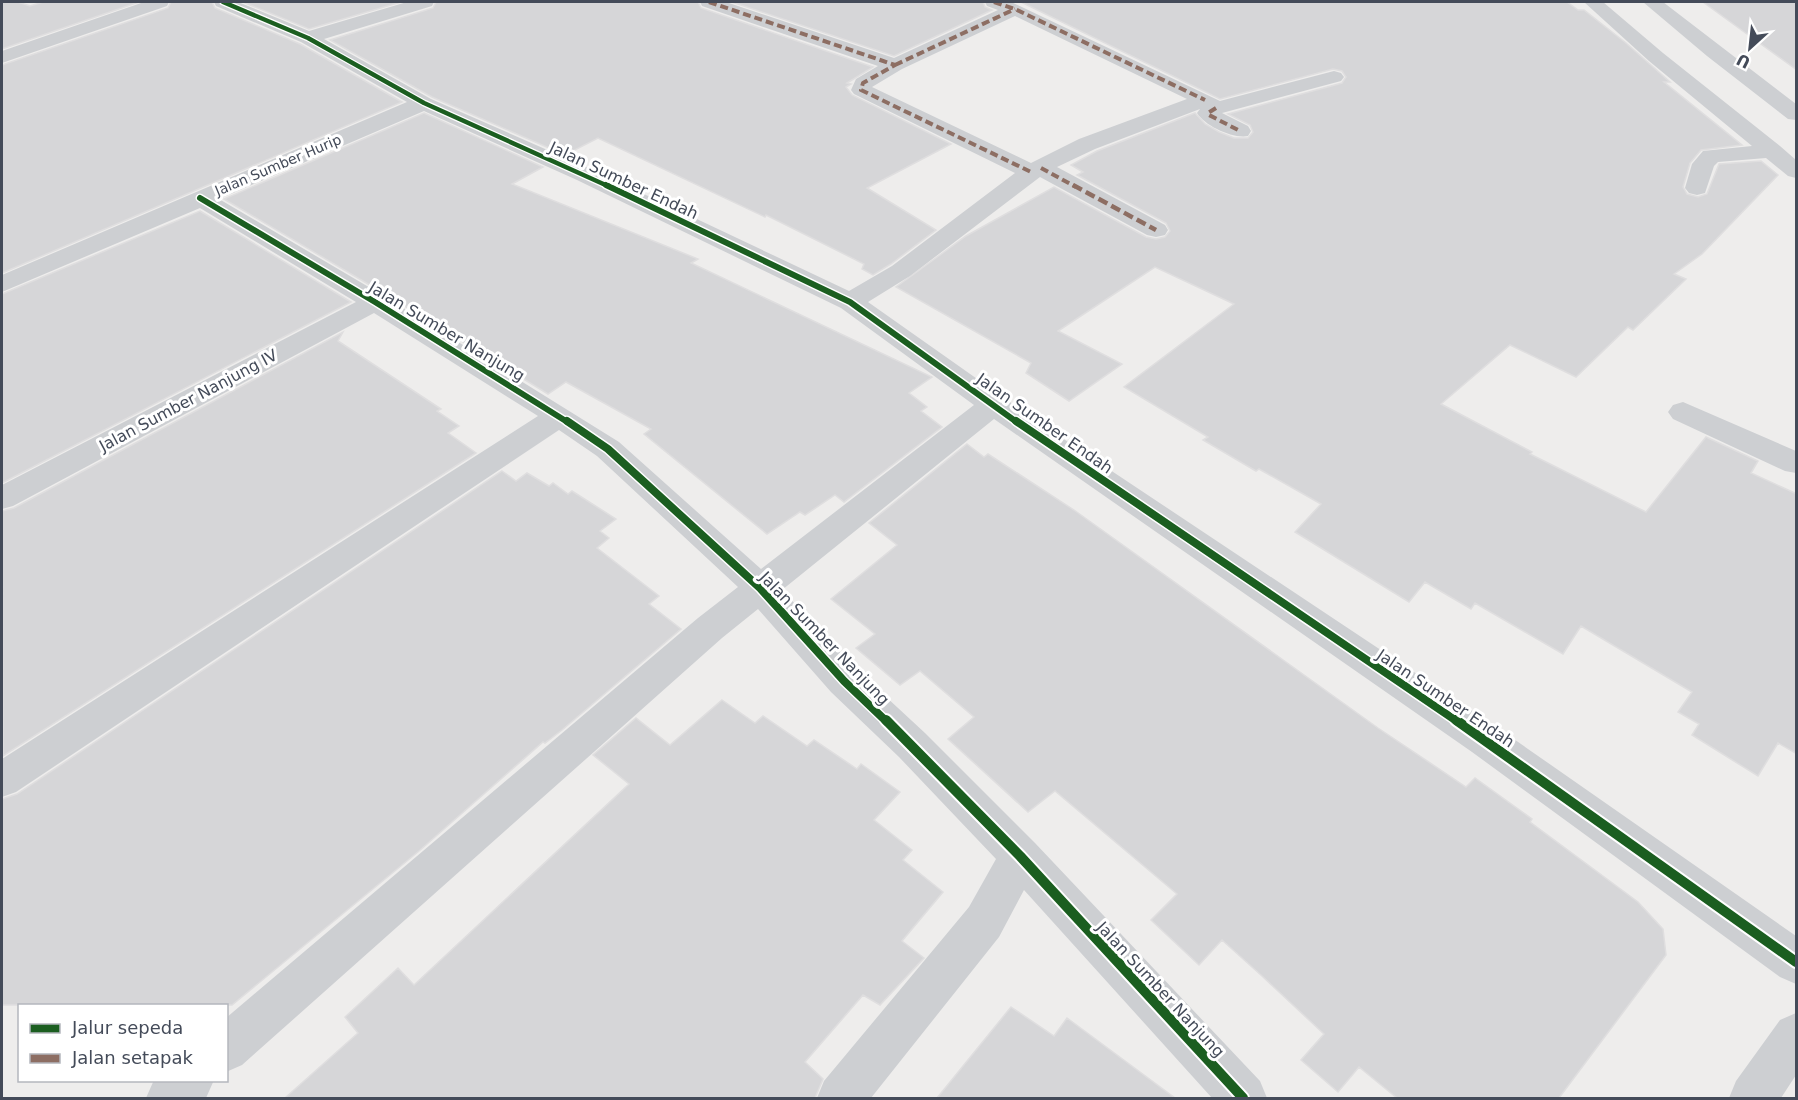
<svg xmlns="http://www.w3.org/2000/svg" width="1798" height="1100" font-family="'DejaVu Sans',sans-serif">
<rect width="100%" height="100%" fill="#eeedec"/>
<path fill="#d6d6d8" stroke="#dfdedf" stroke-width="1.5" d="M2,2H18L30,6L43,2H139L2,49Z
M171,2H212L215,8L300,44L402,102L2,273V65L168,8Z
M243,2H401L309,29Z
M436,2H698L701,8L873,67L847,83L851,84L846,87L852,95L951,144L867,188L936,230L891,264L873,275L862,269L864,264L766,215L765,217L598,138L565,155L432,97L330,40L433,8Z
M732,2H983L985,7L992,10L894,56Z
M1015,2H1567L1578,10H1584L1626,43L1670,82H1664L1742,145L1701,150L1690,163L1683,187L1687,194L1698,197L1707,194L1719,164L1761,161L1778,175L1702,254L1674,274L1686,279L1633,330L1628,327L1576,377L1510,345L1441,404L1532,452L1530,454L1646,512L1706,437L1758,461L1751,473L1797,494V754L1778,743L1758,776L1692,735L1699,724L1678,712L1692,692L1581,626L1563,654L1475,603L1471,609L1425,582L1409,602L1295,532L1321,504L1259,469L1256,471L1203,440L1208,437L1124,387L1234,304L1155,267L1058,331L1122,364L1069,401L1026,373L1031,363L896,287L966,236L1054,187L1146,237L1156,239L1165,237L1170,231L1166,223L1077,175L1083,172L1071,165L1097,151L1195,113L1205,124L1219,132L1234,138H1248L1253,132L1250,125L1228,114L1342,83L1346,77L1342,71L1333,69L1220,99L1021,2Z
M1703,2H1797V70L1758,42Z
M424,113L543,167L512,184L698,259L691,263L932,377L909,393L927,407L921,411L942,427L844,502L835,495L805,515L800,512L767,534L644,434L651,429L566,382L548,394L385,294L224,199Z
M200,211L351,302L2,483V294Z
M343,332L338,341L441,409L437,411L459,426L448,433L476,453L3,756L2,511L14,508Z
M967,444L984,457L988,454L1074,510L1378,728L1466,787L1475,778L1532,819L1530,822L1638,902L1663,929L1666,955L1559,1098H1397L1359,1067L1338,1092L1301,1060L1324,1034L1262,976L1222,940L1199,965L1151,920L1177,894L1055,791L1028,812L948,739L974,717L920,671L900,685L856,648L875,634L831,599L897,545L869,523Z
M502,471L516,481L527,473L549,486L553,483L568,494L572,491L616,519L600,531L609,538L597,548L659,596L649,604L681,629L562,730L545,743L543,742L419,851L232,1005H2V799L17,794Z
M722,700L755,723L763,716L807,746L814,740L857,769L861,764L900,792L874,820L912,850L903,860L943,892L902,941L924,958L880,1005L863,995L805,1062L823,1079L815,1098H285L358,1033L345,1017L398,968L414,985L629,784L593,755L636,718L670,745Z
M1011,1007L1054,1036L1067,1018L1175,1098H937Z"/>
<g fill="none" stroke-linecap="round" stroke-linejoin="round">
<path fill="#cdcfd2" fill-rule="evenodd" d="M144,2H169L167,6L2,63V51Z
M214,2H238L309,31L407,2H434L432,6L324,39L431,99L593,170L849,291L892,266L1015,173L854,94L851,90L856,79L878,66L702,6L700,2H726L894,58L998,10L987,6L985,2H1011L1220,101L1334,71L1341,73L1344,77L1341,81L1222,113L1248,126L1251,131L1248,136C1233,139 1205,126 1197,113L1200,109L1095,149L1057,167L1165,225L1168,230L1165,235L1156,237L1147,235L1040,177L910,276L868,302L1044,426L1498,728L1796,936V984L1780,977L1472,752L994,419L782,590L857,670L925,733L1035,843L1260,1081L1267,1098H1212L1024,890L999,937L871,1098H817L824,1081L969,907L996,859L899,757L831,692L758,609L722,638L242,1065L226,1072V1018L698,618L738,587L597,456L559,430L16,792L2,797V759L538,416L374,313L13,506L2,509V485L356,302L200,208L2,292V275L407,102L301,42L216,6ZM1015,16L1187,99L1079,139L1031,163L872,87L902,69ZM424,111L577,180L841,308L974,405L761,569L619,442L384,296L219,199Z
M1584,2H1603L1663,53L1780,146L1796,160V178L1788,176L1766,158L1718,162L1714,166L1705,193L1697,195L1689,193L1685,188L1692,164L1703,151L1752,146L1649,61Z
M1643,2H1663L1796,104V120L1788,119L1707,56Z
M1683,402L1796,451V473L1785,471L1673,419L1668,412L1673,405Z
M1796,1013V1075L1781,1098H1729L1736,1081L1780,1020Z
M154,1080H214L206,1098H146Z"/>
<path stroke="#8d6e63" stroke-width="4" stroke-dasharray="8 4" stroke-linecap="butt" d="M709,2L895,65L863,83L861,90L1031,172
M994,2L1015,9L1205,100
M895,65L1015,9
M1216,108L1208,113L1209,115L1240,131
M1041,168L1076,187"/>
<path stroke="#8d6e63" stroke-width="4.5" stroke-dasharray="10 4.5" stroke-linecap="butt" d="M1073,185L1156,230"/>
<g stroke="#fff" stroke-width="7">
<path id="cycleway-far3" d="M223,2L308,38L424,103L610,187"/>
</g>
<g stroke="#fff" stroke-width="9">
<path id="cycleway-far2" d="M606,185L850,302L1018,423
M200,198L375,302L569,423"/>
</g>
<g stroke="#fff" stroke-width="11">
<path id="cycleway-far1" d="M567,421L608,449L760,588L844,681L887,722
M1016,421L1458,722"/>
</g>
<g stroke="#fff" stroke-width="14">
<path id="cycleway" d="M886,720L1020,856L1243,1098
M1456,720L1796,962"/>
</g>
<use href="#cycleway-far3" stroke="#1b5e20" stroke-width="4.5"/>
<use href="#cycleway-far2" stroke="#1b5e20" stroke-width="6"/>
<use href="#cycleway-far1" stroke="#1b5e20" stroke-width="8"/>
<use href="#cycleway" stroke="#1b5e20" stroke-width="10"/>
</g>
<g text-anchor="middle" stroke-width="6" stroke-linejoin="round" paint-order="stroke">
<g font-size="14" fill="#444b59" stroke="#fff">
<text transform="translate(278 165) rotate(-23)" y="5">Jalan Sumber Hurip</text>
</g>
<g font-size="16" fill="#444b59" stroke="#fff">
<text transform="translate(624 180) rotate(25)" y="6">Jalan Sumber Endah</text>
<text transform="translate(447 331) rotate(31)" y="6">Jalan Sumber Nanjung</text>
<text transform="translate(188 400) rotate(-28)" y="6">Jalan Sumber Nanjung IV</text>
<text transform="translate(1045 423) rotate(35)" y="6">Jalan Sumber Endah</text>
<text transform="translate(825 638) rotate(46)" y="6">Jalan Sumber Nanjung</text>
<text transform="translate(1446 698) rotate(34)" y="6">Jalan Sumber Endah</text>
<text transform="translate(1161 989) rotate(47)" y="6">Jalan Sumber Nanjung</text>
</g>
</g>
<rect width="1798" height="1100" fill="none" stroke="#444b59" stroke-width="6"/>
<rect x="18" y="1004" width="210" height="78" fill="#ffffff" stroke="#b4b7bd" stroke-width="1.5"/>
<rect x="30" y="1024" width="30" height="9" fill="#1b5e20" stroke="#b4b7bd" stroke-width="1.5"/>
<text x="72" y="1034" font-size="18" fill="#444b59">Jalur sepeda</text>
<rect x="30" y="1054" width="30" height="9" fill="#8d6e63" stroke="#b4b7bd" stroke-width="1.5"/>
<text x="72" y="1064" font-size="18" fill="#444b59">Jalan setapak</text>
<g transform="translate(1750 48) rotate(207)" stroke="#ffffff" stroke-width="4.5" paint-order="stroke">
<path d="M0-4.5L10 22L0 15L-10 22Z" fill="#444b59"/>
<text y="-9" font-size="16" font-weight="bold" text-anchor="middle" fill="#444b59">U</text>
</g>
</svg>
